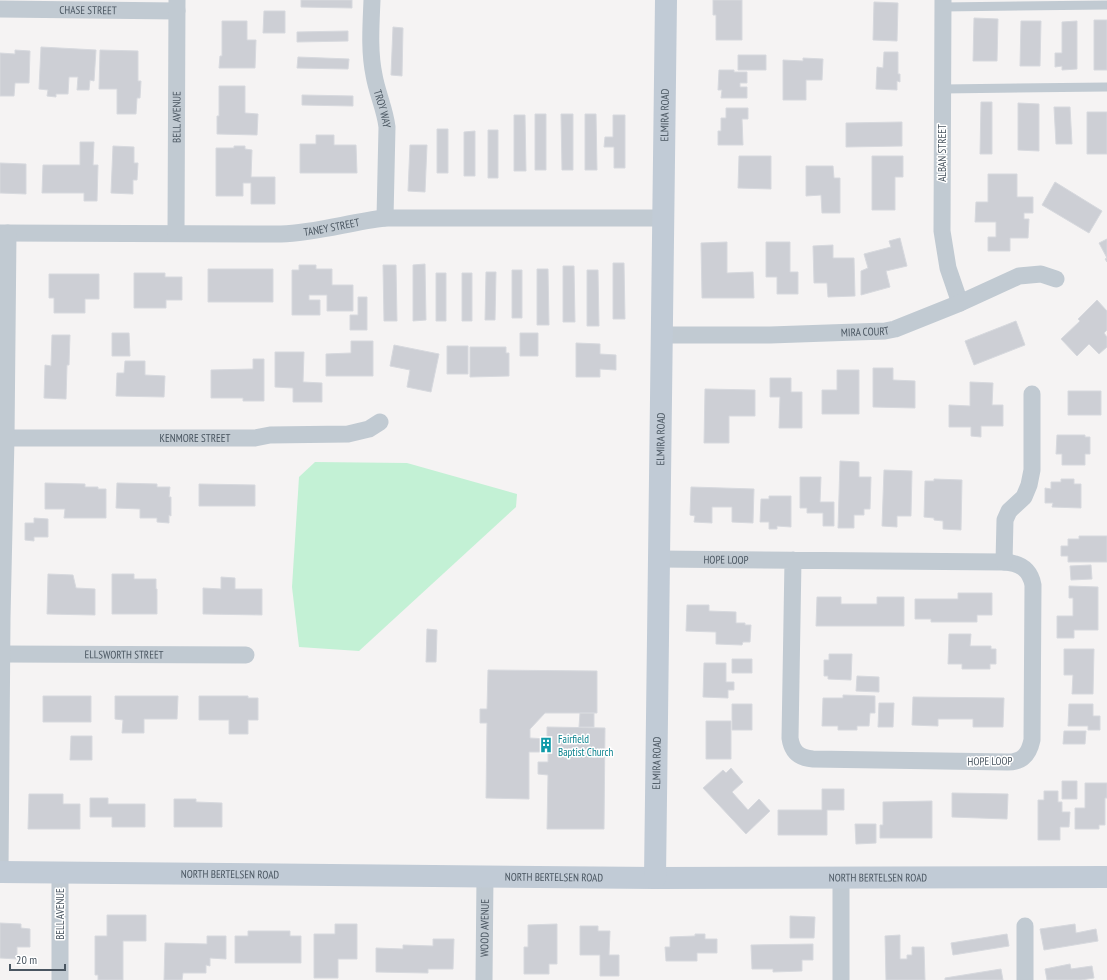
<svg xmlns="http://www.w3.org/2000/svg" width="1107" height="980" font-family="'PT Sans Narrow',sans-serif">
<rect width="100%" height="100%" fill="#f5f3f3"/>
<path fill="#c3f1d5" d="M315,462L407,463L517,494L516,507L359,651L299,647L292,587L299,477Z"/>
<path fill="#cdcfd5" stroke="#d7d9de" d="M301,0H352V8L301,7Z
M713,0H742V40H716V15H713Z
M874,2L898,3L897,41L873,40Z
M264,11H285V33H263Z
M974,18L998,19L997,61H973Z
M1094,20H1107V70H1094Z
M222,21H247V40H256L255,68H219L220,56H222Z
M1021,21H1041L1040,66H1020Z
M1077,21V69L1062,70V66L1055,67V53H1062V22Z
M393,27L403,28L402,76L391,75Z
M348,31V41L297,42V32Z
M41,47L96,50L94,81L90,80L89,90H77L78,77H69L68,94H56V97L47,96L48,90L39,89Z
M15,50L30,51L29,83H15L14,96H0V53L15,54Z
M100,50L138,51V81H141L140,98H137L136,114H117V89H99Z
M884,52H898V74H900V82L897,81V90L876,89L877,67L883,68Z
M738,55H766V70H738Z
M298,57L349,59L348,69L297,68Z
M803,58L823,59L822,80H806V100H783V60L803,61Z
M719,70H734V72H747V83H740V87H747V98H721L722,90H718Z
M219,86H245V113L258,114L257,135L217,134V116H219Z
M302,95L353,96V106L302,105Z
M981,102H992V154H980Z
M1018,103L1039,104V151L1018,150Z
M1054,107H1070L1072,144H1056Z
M726,108H748V119H742L743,145H718V131H721V118H726Z
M1087,112H1107V154H1087Z
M535,114H546V170H535Z
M561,114H573V170H562Z
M585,114H596L597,170H585Z
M514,115H525L526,171H514Z
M613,115H625V168H614V147H604L605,137H613Z
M902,122V146L846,147V123Z
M437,129H448V173H437Z
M488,130H498V178H488Z
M475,131V176H464V132Z
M316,135H334V145H356L357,173H300V144H316Z
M80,142H94L93,165H98L97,201H84V193H42L43,165H80Z
M410,145H427L425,192L408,191Z
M113,146L134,147V163H138L137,180H133V194L111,193Z
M234,146H245V149L252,150L251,177H275V204H251V183H243V196H216V148H234Z
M739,156H771V189L738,188Z
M872,156H903V177H895V210H872Z
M0,163L26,164V194L0,193Z
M806,166H833L834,178H840V213H822L821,195L806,196Z
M988,174H1017V197H1033V213H1024V219H1029L1028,238H1010V251H988V237H996V222H975L976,202H988Z
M1055,182L1102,211L1089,233L1042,205Z
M900,238L907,266L886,271L890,287L861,295V271L868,268L864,254L891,247L889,241Z
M1107,239V262L1105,259L1107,258L1099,243Z
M727,242V273L753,272L754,298H702L701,243Z
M766,242H790V272H798V294H777V277H766Z
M833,245V258H854L855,296L828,297L827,283H814L813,246Z
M613,263H624L625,319H613Z
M425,264L426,320L413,321V265Z
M299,265H316V269H332V285H353V311H327V295H309V300H320V315H292V270H299Z
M383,265H396L397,321H384Z
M563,266H574L575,322H563Z
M208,269H273V302H208Z
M537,269H548L549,325H537Z
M512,270H522V318H512Z
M587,270H598L599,326H587Z
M486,272H496L495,320H485Z
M134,273H165V277H182V300H166V308H134Z
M436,273H446V321H436Z
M462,273H472V321H462Z
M49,274H99V299H85V313H54V298H49Z
M358,297H367V330H350V315H358Z
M1097,300L1107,311V330L1104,333L1107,337V347L1099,354L1089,344L1077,356L1061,339L1080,321L1078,319Z
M1016,321L1025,345L974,365L965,341Z
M112,333H129L130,356H112Z
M520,333H538V356H520Z
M52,335H70L69,365H67L66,399L44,398L45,365L51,366Z
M351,341H373V376H326V354L351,353Z
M576,343L600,344V354L616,355V370L600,369V377H576Z
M394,345L439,354L431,392L407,387L410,370L390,366Z
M447,346H468V374H447Z
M470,347H506V353H509V376L470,377Z
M275,352H304L303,382L322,383V402H293V388L275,387Z
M253,359H264V401H243V398H211V370L253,369Z
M125,361H145V375L165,376L164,397L116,396L117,373H124Z
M873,368H893V380L915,381V408L873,407Z
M837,370H859V414H822V390H837Z
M770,378H791V392H802V428H779L780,397H770Z
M970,382L993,383L992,405H1003V426H981V437L971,436V427H949V405L970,406Z
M705,389L755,390V416H729V443H704Z
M1068,391H1101V415H1068Z
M1057,435H1085V437H1090V454H1085V465H1062V454H1056Z
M840,461L859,462V477H871L870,509H864V515H854V528H838Z
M884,470L912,471L911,516H897V527L882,526Z
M800,477H821L820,502H834V526H823V513H807V508H800Z
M934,479L962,480L961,530L943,529V521L934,520V518L924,517L925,481H934Z
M1061,479H1074V484H1081V508L1052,507L1053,503H1045V488L1051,489V482H1061Z
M45,483L85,484V487H98V489H106V518H64L65,509H45Z
M117,483L157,484V487H170L169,497H171V516L169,515V523L157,522V518H140V509L116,508Z
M199,484L255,485V506H199Z
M691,487L754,489L753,523L732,522V507H712V523L694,522L695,516L690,515Z
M769,496H791V527L777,526V529H769V522H760L761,499H769Z
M34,518L48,519V537H34V541L25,540V523H34Z
M1079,536H1107V562H1068V556H1061V546H1068V539H1079Z
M1091,565L1092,579L1071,580L1070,566Z
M48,574L73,575L76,588L95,589V615L47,614Z
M112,574H134V579H156V589H157V614H112Z
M221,577L235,578V589H262V615L203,614V588L221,589Z
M1069,586L1098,587V630H1074V638H1057V616H1073V598H1069Z
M958,593H992V615H977V622H931V619H915V599H958Z
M817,597H841V604H877V597H904V626H816Z
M687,605H709V611L736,612V623H745V625H751L750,642H743L742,645L716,644V632L686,631Z
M427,629L437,630L436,662H426Z
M949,634H971L970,646H991V649H996V664H990V669H962V664H948Z
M1064,649H1094L1093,694H1072L1073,675H1064Z
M829,654H852L851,680L828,679V676H824V660H829Z
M732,659H752V673H732Z
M704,663H726V682H734V690H728V698L703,697Z
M488,670L597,671V713H545L530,729V738L547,739V727L605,728L604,829H547L548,775L538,774V762H548V752H529V799L486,798L487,723H480V709H487Z
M857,676L879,677V692L856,691Z
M843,695L875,696V713H870L869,726H857V730H838V726H822L823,698H843Z
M43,696H91V722H43Z
M115,696H178L177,719H144V733H122L123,720L115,719Z
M199,696H248V698H258V720H248V734H229V720H199Z
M913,697L1004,698L1003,727H973V719H938V726L912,725Z
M879,703H894L893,727H878Z
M732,704H752V730H732Z
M1069,704H1093V716H1100V730H1088V726H1068Z
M580,713H594V727H579Z
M706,721H731V759H706Z
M1064,731H1086L1085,744H1063Z
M71,736H92V760H70Z
M731,768L743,782L732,792L748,810L759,799L770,811L746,834L703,788L723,770L726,773Z
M1062,781H1077V799H1062Z
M1085,783H1107V798H1105V825H1099V829H1075V808H1085Z
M822,789H844V810H827V835H778V810H822Z
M1044,791H1058V802H1062V812H1070L1069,827H1060V840H1038V800H1044Z
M952,793L1008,794L1007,819L952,817Z
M29,794H63V804H80V829H28Z
M90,798H108V804H145V827H112V817H90Z
M174,799H196V802L222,803V827H174Z
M932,801V838H880V825H883V802Z
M855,824H876V843L856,844Z
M107,915H146V941H123V980H98V975H95V936H107Z
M790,916L815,917L814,938H790Z
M0,923L21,924V928L30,929V947H17V959L0,958Z
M335,924H357V959H338V978H314V934H335Z
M557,924V964H549V974H524V947H528V925Z
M1075,924L1076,933L1096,929L1098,941L1044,950L1040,929Z
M580,926H598V931H610L609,955H619V976H600V955H580Z
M248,931H290V936H301V963H235V936H248Z
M695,934H705V939H717V953H697V961H666L665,947H670V937L695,936Z
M1007,934L1009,946L953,955L951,943Z
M900,935V959H907V955H912V947H924L925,980H886L885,936Z
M207,936H226V959L210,958V966L206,965V973H183L182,980H164L165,943L207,944Z
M433,939H454L453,969H428V973L376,972V948L403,949V945L433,946Z
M813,944V960H802V971L773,972V969H752L751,945Z
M1070,964L1071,969L1092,966L1094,978L1081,980H1047L1045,969Z
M1001,969L1003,980H945V978Z"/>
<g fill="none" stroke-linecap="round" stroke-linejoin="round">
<path stroke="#c1cad2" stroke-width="9" d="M943,7L1107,5
M943,89L1107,87"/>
<g stroke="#c1cad2" stroke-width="17">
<path id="s1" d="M372,0C371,25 369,51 374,75C377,93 385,109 387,127L385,218"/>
<path d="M943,0L942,231L948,268L960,303"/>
<path id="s2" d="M0,9L177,11"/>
<path id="s3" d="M0,233L281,234C316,233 350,222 385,218H663"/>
<path id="s4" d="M176,233L177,0"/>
<path id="s5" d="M661,335H770L885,331L895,329L960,303L1019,276L1041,274L1056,279"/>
<path id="s6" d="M6,438H255L270,435L348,434L369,429L380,422"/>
<path id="s7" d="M659,559L1004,562C1020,563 1030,569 1033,585L1032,740C1029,754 1023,762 1008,762L813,759C799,758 792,752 790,738L793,560"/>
<path d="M1004,562L1005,520L1009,511L1024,497L1029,485L1032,470V394"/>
<path id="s8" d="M2,654L246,655"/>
<path d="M0,872L2,618L6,438L8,233"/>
<path d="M60,980V872"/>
<path id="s9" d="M484,980L485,876"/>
<path d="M841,980V877"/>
<path d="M1025,980V926"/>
</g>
<g stroke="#c1cbd6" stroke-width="22">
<path id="s10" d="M0,872L655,878L1107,877"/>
<path id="s11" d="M655,878L666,0"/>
</g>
</g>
<defs>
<g id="building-bare" transform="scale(1.2)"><path d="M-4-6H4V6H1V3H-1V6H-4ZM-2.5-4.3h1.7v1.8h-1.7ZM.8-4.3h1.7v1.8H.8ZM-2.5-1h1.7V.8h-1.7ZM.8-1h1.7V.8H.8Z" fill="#0f9aa8" stroke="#fff" stroke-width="2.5" paint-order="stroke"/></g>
</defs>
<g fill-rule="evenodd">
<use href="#building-bare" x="546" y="745"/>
</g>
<g text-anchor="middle" stroke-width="3" stroke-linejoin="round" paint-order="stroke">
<g font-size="11" fill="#4a5661" stroke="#fff">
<text dy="4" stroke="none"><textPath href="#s2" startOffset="88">CHASE STREET</textPath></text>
<text dy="4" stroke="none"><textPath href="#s1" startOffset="110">TROY WAY</textPath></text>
<text dy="4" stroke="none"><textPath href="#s11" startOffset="763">ELMIRA ROAD</textPath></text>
<text dy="4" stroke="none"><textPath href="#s4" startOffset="116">BELL AVENUE</textPath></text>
<text transform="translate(942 153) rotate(-90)" y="4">ALBAN STREET</text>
<text dy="4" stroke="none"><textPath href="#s3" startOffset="332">TANEY STREET</textPath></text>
<text dy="4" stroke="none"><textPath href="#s5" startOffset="204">MIRA COURT</textPath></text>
<text dy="4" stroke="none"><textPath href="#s6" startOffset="189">KENMORE STREET</textPath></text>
<text dy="4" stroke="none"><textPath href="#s11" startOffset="439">ELMIRA ROAD</textPath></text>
<text dy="4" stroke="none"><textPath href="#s7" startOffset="67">HOPE LOOP</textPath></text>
<text dy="4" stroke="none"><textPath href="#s8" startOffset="122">ELLSWORTH STREET</textPath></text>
<text transform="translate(990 761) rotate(-1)" y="4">HOPE LOOP</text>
<text dy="4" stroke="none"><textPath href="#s11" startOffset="115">ELMIRA ROAD</textPath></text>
<text dy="4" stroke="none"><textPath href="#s10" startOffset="230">NORTH BERTELSEN ROAD</textPath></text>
<text dy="4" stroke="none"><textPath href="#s10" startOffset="554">NORTH BERTELSEN ROAD</textPath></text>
<text dy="4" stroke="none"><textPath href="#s10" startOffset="878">NORTH BERTELSEN ROAD</textPath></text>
<text transform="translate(60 914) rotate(-90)" y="4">BELL AVENUE</text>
<text dy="4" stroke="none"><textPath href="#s9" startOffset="52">WOOD AVENUE</textPath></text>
</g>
<g font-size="11" fill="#0d838f" stroke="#fff" text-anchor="start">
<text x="558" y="743">Fairfield<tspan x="558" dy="13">Baptist Church</tspan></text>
</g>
</g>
<path d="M10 964v6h55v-6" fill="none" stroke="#4a5661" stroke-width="2"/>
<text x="16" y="964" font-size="12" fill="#4a5661" stroke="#ffffff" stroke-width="3" paint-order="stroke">20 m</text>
</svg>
